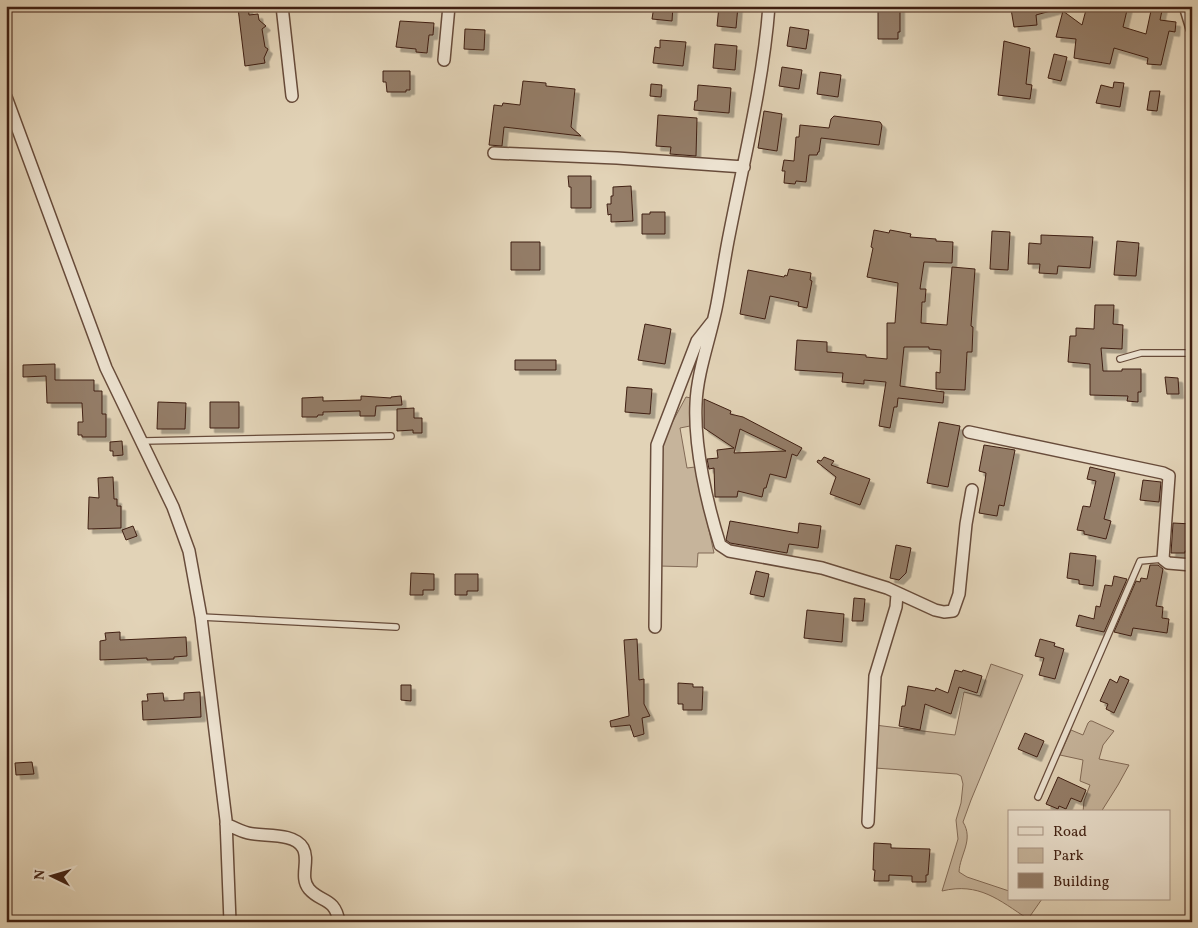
<svg xmlns="http://www.w3.org/2000/svg" width="1198" height="928" font-family="Vollkorn,serif">
<defs>
<filter id="shadow"><feDropShadow dx="4.5" dy="4.5" stdDeviation="0" flood-color="#0004"/></filter>
</defs>
<rect width="100%" height="100%" fill="#e2d3b7"/>
<filter id="stains"><feTurbulence type="fractalNoise" baseFrequency=".004" numOctaves="4"/><feColorMatrix values="0 0 0 0 .2 0 0 0 0 .09 0 0 0 0 .02 0 0 0 .5 -.17"/></filter>
<radialGradient id="worn" r=".72"><stop offset=".6" stop-color="#630" stop-opacity="0"/><stop offset="1" stop-color="#630" stop-opacity=".3"/></radialGradient>
<path fill="#c6b49b" stroke="#826a56" d="M686,397L691,398L690,426L680,428L687,468L695,467L714,553H698L697,567L659,566L660,476L663,443L667,432Z
M991,664L1023,675L971,800L963,822C974,840 960,854 959,872L967,877L1009,891V899H1042L1028,919C999,900 979,882 942,891L958,839L956,820L961,803L963,784L961,776L957,774L875,768V725L955,735L964,692L980,696Z
M1090,721H1092L1114,731L1103,745L1099,759L1129,765L1118,785L1101,812H1083L1084,801L1090,785L1080,781L1083,760L1060,755L1071,730L1083,735L1088,723Z"/>
<path fill="#947d68" stroke="#3f1f12" fill-rule="evenodd" filter="url(#shadow)" d="M654,6H673L672,21L652,19Z
M719,6H738L736,28L717,26Z
M886,6H900V32H898V39H878V7L886,8Z
M1022,6H1058V9L1036,15L1037,25L1014,27L1011,9Z
M1087,6H1128L1123,27L1146,34L1152,6H1163L1160,20L1176,22L1175,32L1169,31L1161,65L1147,64L1148,58L1114,48L1110,64L1074,58L1076,39L1056,37L1063,11L1082,25Z
M248,7L249,15L258,14L259,20L266,26L262,29L265,47L268,49L264,58L265,63L245,66L238,8Z
M400,21L434,23L433,35H429L427,53L416,52V49L396,47Z
M790,27L809,30L806,49L787,46Z
M465,29L485,30L484,50L464,49Z
M660,40L686,42L683,66L653,63L655,47L660,48Z
M1004,41L1030,48L1026,84L1032,85L1030,99L998,95Z
M715,44L737,46L735,70L713,68Z
M1054,54L1067,57L1061,81L1048,78Z
M782,67L802,70L799,89L779,86Z
M383,71H410V90H406V92H387L386,82H383Z
M820,72L841,75L838,97L817,94Z
M523,81L546,83V86L575,89L571,127L581,136L504,127L502,146L489,145L494,105L502,106L503,103L520,105Z
M1114,82L1124,83L1120,107L1096,103L1101,85L1113,88Z
M651,84L662,85L661,97L650,96Z
M698,85L731,88L729,113L694,110L695,101H697Z
M1150,91H1160L1157,111L1147,110Z
M764,111L782,114L777,151L758,148Z
M658,115L697,118L696,156L670,154L671,147L656,146Z
M834,116L880,122L882,125L879,145L821,138L819,152H818L817,155H809L806,182L796,181L795,184L784,183L785,171H782L784,160L794,161L796,137H799L800,125L829,128L831,119Z
M568,176H591V208H571V187H569Z
M631,186L633,221L611,222V214L608,215L607,204H611V196H613V187Z
M650,212H665V234H642V214H650Z
M874,230L889,233L890,230L911,234L910,237L936,239V241L953,242L952,263L924,262L920,289H926L925,302H922L921,323L947,325L952,267L975,269L971,326L973,327L972,352H967L965,390L936,389V372L940,373L941,350L929,349V347H904L900,386L944,392L943,403L898,398L897,407H894L890,428L879,426L886,382L864,380V384L842,382L843,373L795,370L797,340L827,342V352L866,355V357L887,359V323H895L898,283L867,277L873,248L871,247Z
M992,231L1010,232L1008,270L990,269Z
M1041,235L1093,237L1090,268L1058,266L1057,274L1039,273L1040,264H1028L1029,243L1041,244Z
M1117,241L1139,243L1136,276L1114,275Z
M511,242H540V270H511Z
M789,269L811,273L810,280L812,281L807,308L798,306L799,302L770,296L765,319L740,314L748,270L784,277L785,275L787,276Z
M1095,305H1114L1113,324L1123,325L1122,349L1101,348L1103,371H1122V369H1141V392H1138V402L1127,401L1128,396L1090,395V364L1068,362L1070,336H1076V328L1094,329Z
M645,324L671,329L665,364L638,360Z
M515,360H556V370H515Z
M55,364V380H94V391H102V414H106V437H82V435H78V422H83L82,403H47L46,376L23,377V365Z
M1165,377L1178,378L1179,394H1167Z
M627,387L652,389L650,414L625,412Z
M361,396L391,398V397L401,396L402,405L376,406L375,416H360V411L323,412V415H318L317,417H302V398L323,397V401L361,400Z
M704,399L731,411L730,414L743,417L802,448L797,456L792,454L786,478L770,474L766,488H764L762,497L738,491L737,497H715L714,468L709,469L707,459L718,458L717,450L734,448L704,428ZM740,429L786,451L734,453Z
M158,402L186,403L185,429H157Z
M210,402H239V428H210Z
M414,408V418H422V433H413V430L397,431V409Z
M939,422L960,426L948,487L927,483Z
M122,441L123,455L113,456V451H110V442Z
M984,445L1015,450L1004,506L999,505L997,516L979,513L985,481L986,473L979,471Z
M824,457L834,461L831,465L870,479L860,505L830,494L836,477L817,462L818,460L821,461Z
M1090,467L1115,473L1104,519L1111,521L1106,539L1084,534V531L1077,530L1083,506L1090,507L1096,481L1087,479Z
M113,477L114,499H117V506H121V528L88,529L89,497L99,498L98,478Z
M1143,480L1161,482L1159,502L1140,500Z
M730,521L798,533L799,523L821,526L818,548L789,544L787,553L730,543L726,540Z
M1173,523L1192,524V544H1190L1189,551H1185V553H1171Z
M133,526L137,536L126,540L122,530Z
M896,545L911,548L906,573L899,580L890,578Z
M1070,553L1096,556L1093,586L1079,584V580L1067,578Z
M1150,565H1158L1163,569L1156,606L1163,607L1162,618L1169,619L1167,633L1133,628L1131,636L1114,632L1136,581L1140,582L1141,578L1147,579Z
M756,571L769,574L764,597L750,594Z
M411,573L434,574V590H423V595H410Z
M455,574H478V591H467V595H455Z
M1114,576L1127,579L1104,632L1076,626L1079,615L1094,619L1096,606L1100,607L1105,585L1112,586Z
M854,598L865,599L863,621H852Z
M807,610L844,614L842,642L804,638Z
M120,632V640L186,637L187,656L174,657V659L147,660V658L100,660V641L106,640L105,633Z
M637,639L639,680L644,679V704L650,716L642,718L644,734L634,737L630,725L611,727L610,721L629,716L624,640Z
M1040,639L1055,643L1054,646L1064,649L1055,679L1039,675L1044,658L1035,656Z
M955,670L962,672L963,670L982,676L977,693L959,687L951,714L925,704L920,730L899,726L902,706H905L908,686L935,691L936,688L948,693Z
M1120,676L1129,680L1114,713L1106,709L1108,704L1100,701L1110,679L1117,683Z
M678,683L693,684V687H703L702,710H683V704H678Z
M401,685H411V701L401,700Z
M200,692L201,717L143,720L142,701H148L147,694L163,693L164,701L184,700V693Z
M1025,733L1044,741L1037,757L1018,749Z
M32,762L34,774L16,775L15,763Z
M1058,777L1086,790L1081,802L1071,798L1066,809L1059,806L1058,809L1046,804Z
M874,843L891,844V848L930,849L928,875H926V882H912V876L889,875V881H874L875,870H873Z"/>
<g fill="none" stroke-linecap="round" stroke-linejoin="round">
<g stroke="#684c3b" stroke-width="8">
<path id="lane" d="M1120,359L1141,353H1192
M143,441L391,436
M201,617L396,627
M1038,797L1140,561L1163,559"/>
</g>
<g stroke="#684c3b" stroke-width="14">
<path id="street" d="M282,6L292,96
M769,6C763,85 743,163 728,241C724,262 721,283 717,304C711,336 697,372 696,404C694,447 707,504 720,545L729,551L822,568L887,588L935,610L944,612L953,611L959,594L966,524L972,490
M1185,6L1192,29
M444,60L449,6
M6,97L106,368L173,507L189,551L201,617L226,820L230,922
M494,153L617,158L744,167
M969,432L1163,473L1169,476L1163,559L1168,563L1192,565
M655,627L657,445L697,341L712,322
M868,822L875,676L896,607L897,594
M226,824C233,827 240,831 248,833C263,837 294,832 303,848C310,861 299,877 309,889C321,903 335,897 339,922"/>
</g>
<use href="#lane" stroke="#ece2d0" stroke-width="5.5"/>
<use href="#street" stroke="#ece2d0" stroke-width="11"/>
</g>
<rect width="1198" height="928" fill="none" stroke="#e2d3b7" stroke-width="25"/>
<rect x="8" y="8" width="1183" height="913" fill="none" stroke="#3f1f12" stroke-width="2.5"/>
<rect x="12" y="12" width="1173" height="903" fill="none" stroke="#3f1f12"/>
<rect x="1008" y="810" width="162" height="90" fill="#ece2d0" stroke="#a79484"/>
<rect x="1018" y="827" width="25" height="8" fill="#ece2d0" stroke="#a79484"/>
<text x="1053" y="836" font-size="15" fill="#3f1f12">Road</text>
<rect x="1018" y="848" width="25" height="15" fill="#c6b49b" stroke="#a79484"/>
<text x="1053" y="860" font-size="15" fill="#3f1f12">Park</text>
<rect x="1018" y="873" width="25" height="15" fill="#947d68" stroke="#a79484"/>
<text x="1053" y="886" font-size="15" fill="#3f1f12">Building</text>
<g transform="translate(52 876) rotate(275)" stroke="#ece2d0" stroke-width="4" paint-order="stroke">
<path d="M0-4L9 19L0 12L-9 19Z" fill="#3f1f12"/>
<text y="-8" font-size="14" font-weight="bold" text-anchor="middle" fill="#3f1f12">N</text>
</g>
<rect width="100%" height="100%" filter="url(#stains)"/>
<rect width="100%" height="100%" fill="url(#worn)"/>
</svg>
